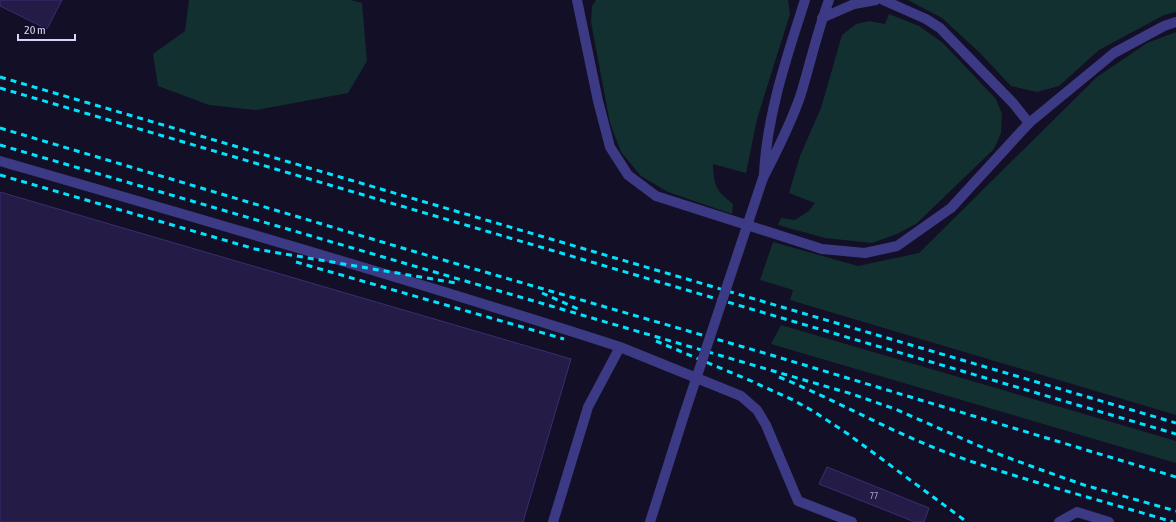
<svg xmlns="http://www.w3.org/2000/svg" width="1176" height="522" font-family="'Asap Condensed',sans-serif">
<rect width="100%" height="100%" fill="#130f26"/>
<path fill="#12302f" d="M189,0H351L362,3L367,61L348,93L256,110L209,105L158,86L153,54L185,31Z
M596,0H788L790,14L757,119L746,173L713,164C714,187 716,190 733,204L732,214L668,192L641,176L621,152L610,123L591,22L592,6Z
M908,0H1176V12L1164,15L1099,50L1059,86L1037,92L1011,86L980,53L942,18Z
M889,14L919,26L943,43L996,99L1002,114L1001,133L994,149L916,224L897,234L872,243L825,238L778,225L781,218L795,220L809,211L815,203L789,193L800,156L821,108L842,35L856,24L869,21L885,24Z
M1176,32V415L790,300L793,290L760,280L773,242L858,266L919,253L1097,77L1147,43Z
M781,325L1176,441V463L771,344Z"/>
<path fill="#241b47" stroke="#3b2d73" d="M0,0H62L47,29L0,6Z
M0,192L571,359L523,522H0Z
M827,467L929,508L924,522H915L819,484Z"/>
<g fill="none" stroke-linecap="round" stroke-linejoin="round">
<path stroke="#3d3a85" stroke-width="10" d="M0,161C207,221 415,281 620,347
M553,522L588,407L620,347L741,396L757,410L766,425L798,501L852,522
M1059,522L1077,512L1109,522"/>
<path stroke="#3d3a85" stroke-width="10" d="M577,0L598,101L610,147L628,175L656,196L822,249L865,253L897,246L951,208L1029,123L1114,53L1164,26L1176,22"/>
<path stroke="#3d3a85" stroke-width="10" d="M883,0L926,19L940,28L1013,103L1029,123
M822,18L854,4L876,0
M764,174C767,114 787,56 805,0
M763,178C777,151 790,125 800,97C810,65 817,32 829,0
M650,522L684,415"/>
<path stroke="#00e5ff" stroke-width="3" stroke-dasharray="6 5" stroke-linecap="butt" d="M0,77L1176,423
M0,88L1176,434
M0,128L409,250L771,355L1176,477
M0,145L852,394L895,409L993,452L1036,468L1084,485L1176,511
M0,175L255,249L456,283
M296,262L564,339
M542,293L578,309
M656,341L749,380L793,400L813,411L848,434L967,522
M779,377C838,401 893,433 953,455C1025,481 1100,500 1173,522"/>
<path stroke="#3d3a85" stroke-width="10" d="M684,415L763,178"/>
</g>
<g text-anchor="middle" stroke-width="4" stroke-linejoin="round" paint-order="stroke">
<g font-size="9" fill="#aca6d1">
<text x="874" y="499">77</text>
</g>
</g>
<path d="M18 34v6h57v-6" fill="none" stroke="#d9d4ff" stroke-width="2"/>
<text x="24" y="34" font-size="12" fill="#d9d4ff" stroke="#130f26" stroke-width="3" paint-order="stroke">20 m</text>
</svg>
